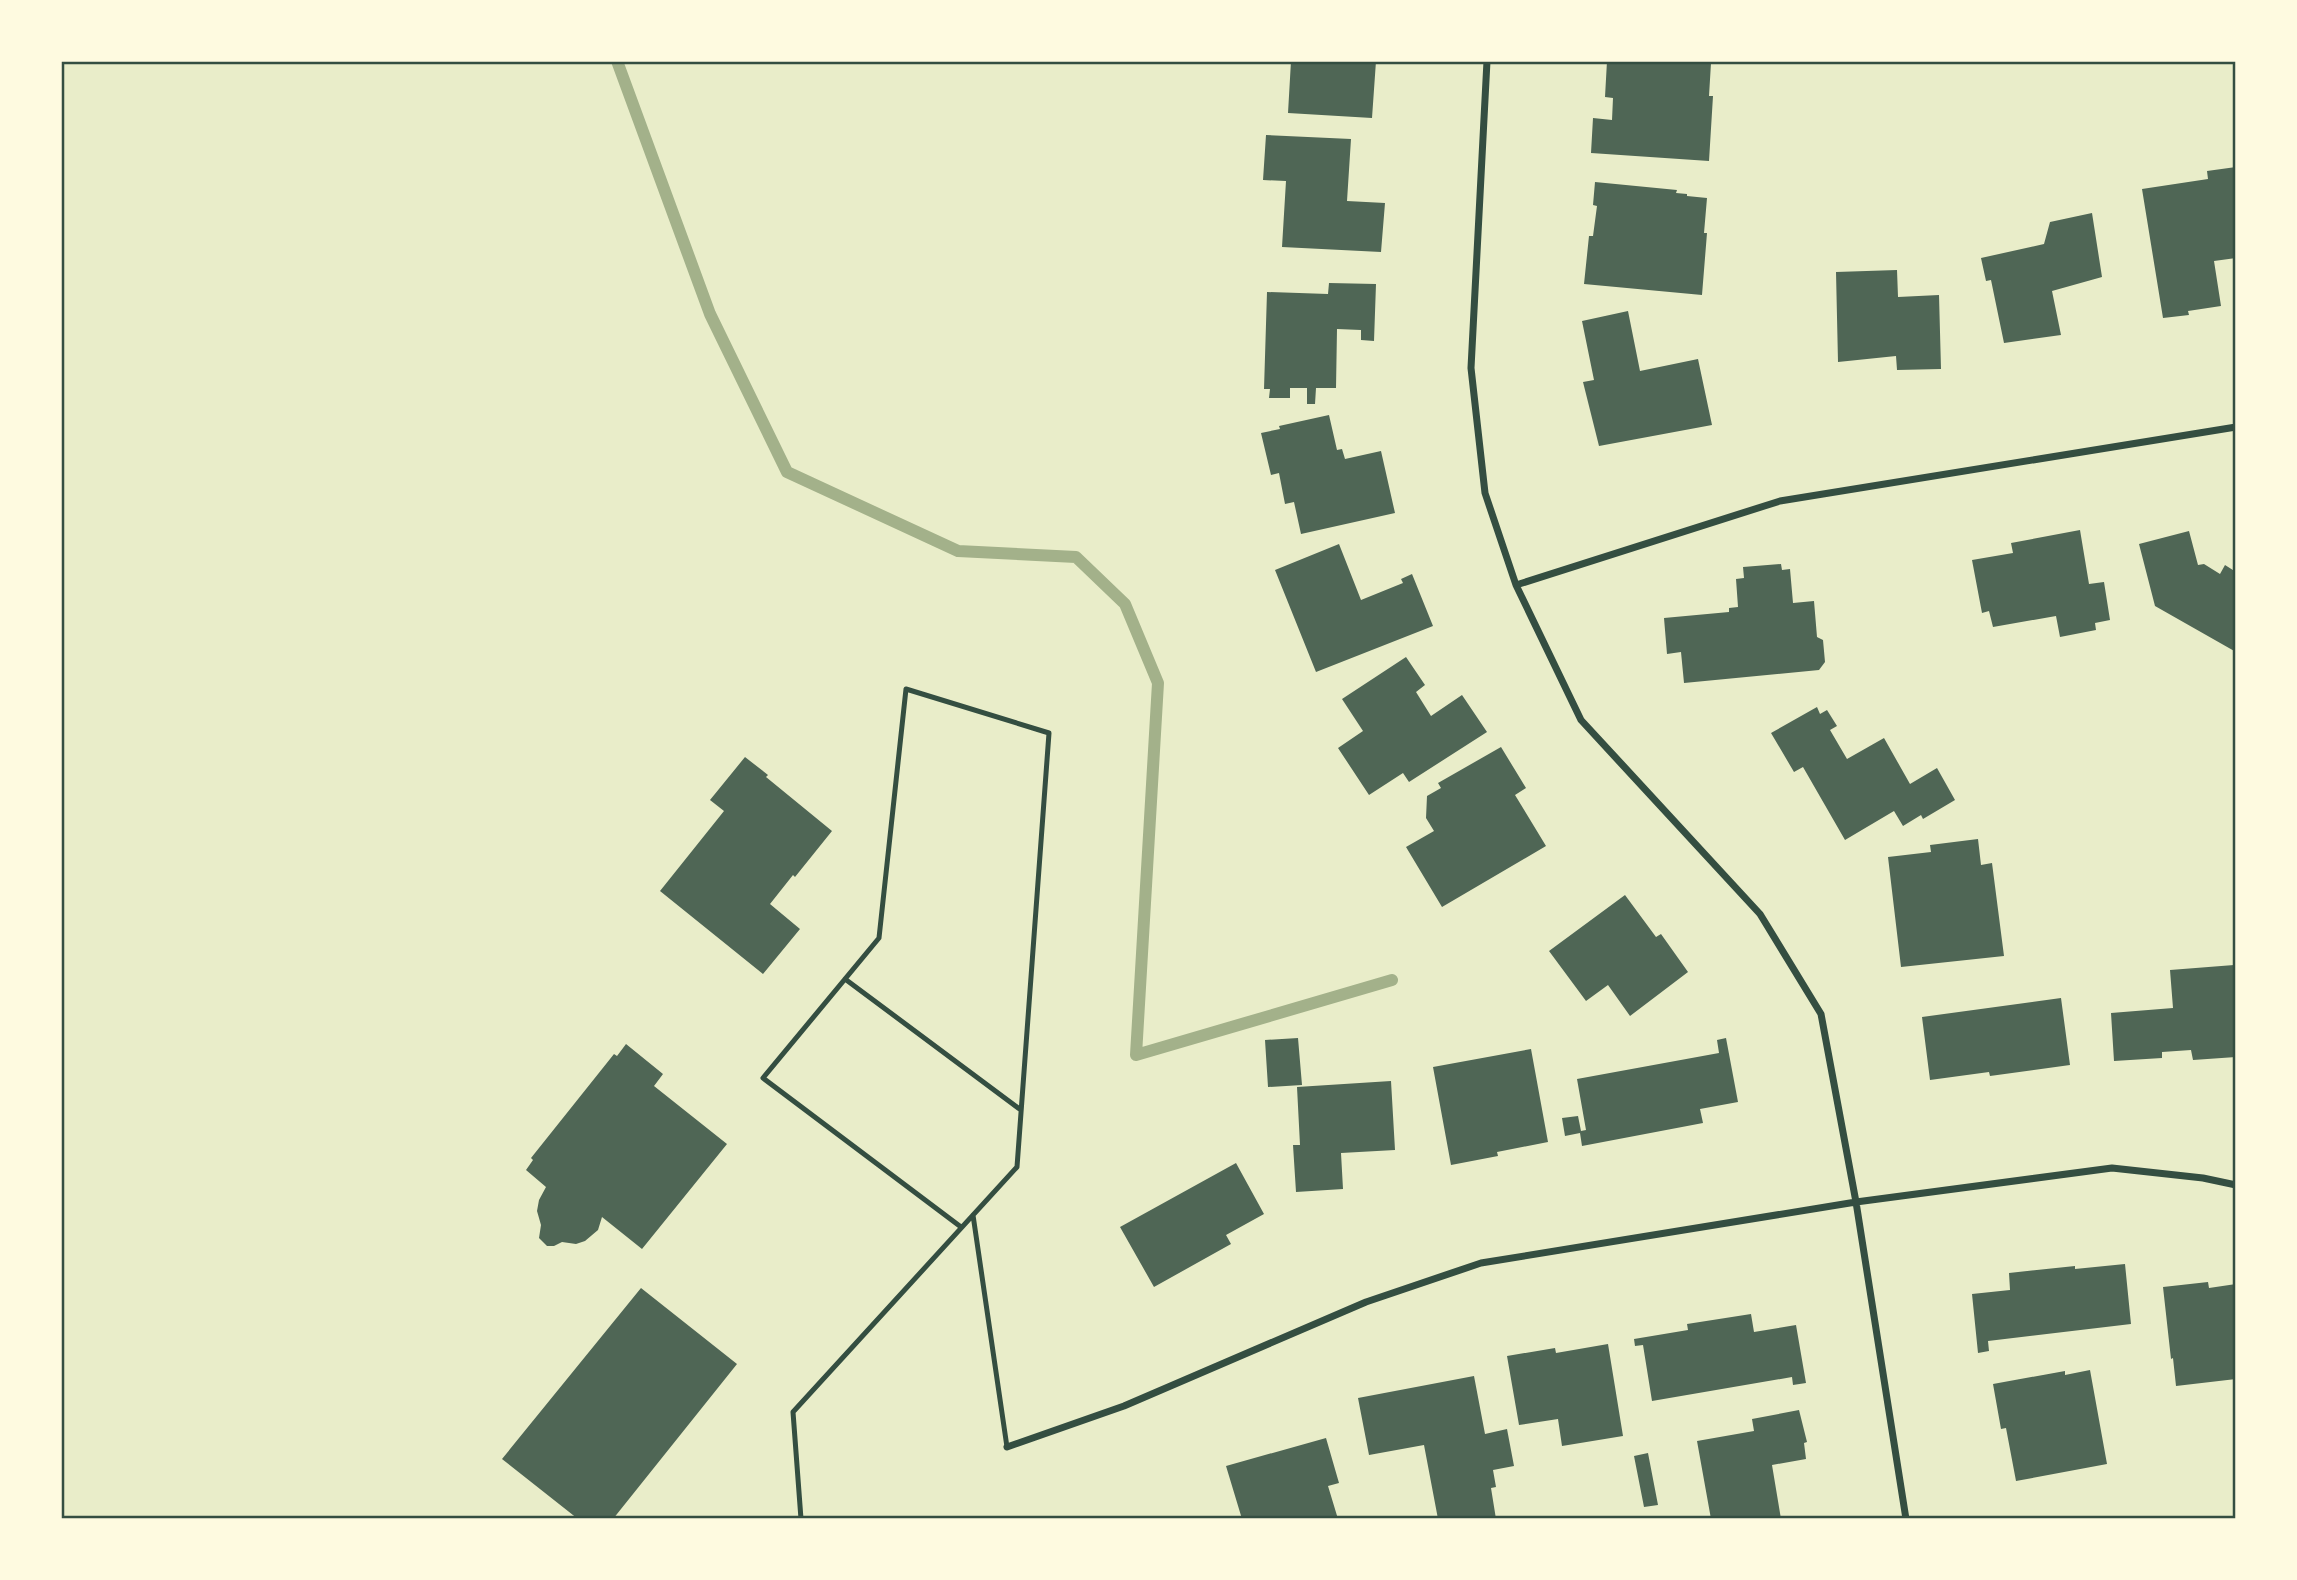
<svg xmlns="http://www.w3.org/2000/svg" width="2297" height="1580" font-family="Quicksand,sans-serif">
<rect width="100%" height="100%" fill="#e9edc9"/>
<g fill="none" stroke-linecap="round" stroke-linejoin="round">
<path stroke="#a3b18a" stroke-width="12" d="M617,61L710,314L787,472L958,551L1076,557L1125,604L1158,683L1136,1055L1392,980"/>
</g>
<path fill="#4f6655" d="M1291,61H1376L1372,118L1288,113Z
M1607,61L1711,63L1709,96H1713L1709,161L1591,153L1593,118L1612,120L1613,98L1605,97Z
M1266,135L1351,139L1347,201L1385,203L1381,252L1282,247L1286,181L1263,180Z
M2236,167V258L2214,261L2221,306L2188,311L2189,315L2163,318L2142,189L2208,179L2207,171Z
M1595,182L1677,190L1676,193L1687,194V196L1707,198L1704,233H1707L1702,295L1584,284L1589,236H1593L1597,206L1593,205Z
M2092,213L2102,277L2052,291L2061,335L2004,343L1991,280L1986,281L1981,258L2044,244L2050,222Z
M1897,270L1898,297L1939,295L1941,369L1897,370L1896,356L1838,362L1836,272Z
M1329,283L1376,284L1374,341L1361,340V330L1337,329L1336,388H1316L1315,404H1307V388H1290V398H1269L1270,389H1264L1267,292L1328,294Z
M1628,311L1640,371L1698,359L1712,425L1599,446L1583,382L1594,380L1582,321Z
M1329,415L1337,450L1342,449L1345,459L1381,451L1395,513L1301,534L1294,502L1285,504L1279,473L1271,475L1261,433L1280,429L1279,426Z
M2080,530L2089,584L2104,582L2110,620L2095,623L2096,630L2060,637L2056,616L1993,627L1989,611L1982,613L1972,560L2013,553L2011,543Z
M2189,531L2198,565L2204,564L2220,574L2225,565L2236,572V652L2155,606L2139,544Z
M1339,544L1361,600L1403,583L1401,579L1412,574L1433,626L1316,672L1275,570Z
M1781,564L1782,570L1790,569L1793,603L1814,601L1817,637L1823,640L1825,662L1819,670L1684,683L1681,652L1667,654L1664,618L1729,612V608L1738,607L1736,579L1744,578L1743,567Z
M1406,657L1425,685L1416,692L1431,716L1462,695L1487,732L1409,782L1403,773L1369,795L1338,748L1363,731L1342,699Z
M1817,707L1820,714L1827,710L1837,726L1830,730L1847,759L1884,738L1910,784L1937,768L1955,800L1923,819L1921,815L1903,826L1894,811L1845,840L1803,767L1794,772L1771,733Z
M1501,747L1526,788L1515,795L1546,846L1442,907L1406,847L1434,831L1426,818L1427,796L1441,788L1438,783Z
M745,757L768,775L766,777L832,831L795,877L793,875L770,904L800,929L763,974L660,891L724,811L710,800Z
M1978,839L1981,865L1992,863L2004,956L1901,967L1888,857L1931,852L1930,845Z
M1625,895L1656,937L1661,934L1688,972L1630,1016L1608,985L1586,1001L1549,951Z
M2234,965L2236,1057L2193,1060L2191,1050L2162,1052V1058L2114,1061L2111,1013L2173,1008L2170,970Z
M2061,998L2070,1065L1990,1076L1989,1072L1930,1080L1922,1017Z
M1298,1038L1302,1085L1268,1087L1265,1040Z
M1726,1038L1738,1102L1700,1109L1703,1123L1582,1146L1580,1133L1565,1136L1562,1118L1578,1116L1581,1131L1586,1130L1577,1079L1719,1053L1717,1040Z
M626,1044L663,1074L654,1086L727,1144L642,1249L602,1217L598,1230L585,1241L576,1244L562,1242L554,1246H547L539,1238L541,1225L537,1211L539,1200L546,1187L526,1170L533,1160L531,1158L614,1054L617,1056Z
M1531,1049L1548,1142L1497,1152L1498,1156L1451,1165L1433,1067Z
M1391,1081L1395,1150L1341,1153L1343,1189L1296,1192L1293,1145H1300L1297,1087Z
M1236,1163L1264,1214L1226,1235L1231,1244L1154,1287L1120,1227Z
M2125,1264L2131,1324L1988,1341L1989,1351L1978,1353L1972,1294L2010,1290L2009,1273L2075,1266V1269Z
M2208,1282L2209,1288L2236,1284V1379L2176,1386L2173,1358L2171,1359L2163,1287Z
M641,1288L737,1364L613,1519H578L502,1459Z
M1751,1314L1754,1332L1796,1325L1806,1383L1793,1385L1792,1377L1652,1401L1643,1345L1635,1346L1634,1339L1688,1330L1687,1324Z
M1608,1344L1623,1436L1562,1446L1558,1419L1519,1425L1507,1356L1555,1348L1556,1353Z
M2090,1370L2107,1464L2016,1481L2006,1428L2001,1429L1993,1384L2065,1371V1375Z
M1474,1376L1485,1434L1507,1429L1514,1466L1493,1470L1496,1487L1491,1488L1496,1519H1438L1424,1445L1369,1455L1358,1398Z
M1799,1410L1807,1442L1804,1443L1806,1459L1772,1465L1781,1519H1711L1697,1441L1754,1431L1752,1419Z
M1326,1438L1339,1483L1328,1486L1338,1519H1242L1226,1466Z
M1648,1453L1658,1505L1644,1507L1634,1456Z"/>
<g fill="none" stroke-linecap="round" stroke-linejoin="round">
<path stroke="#344e41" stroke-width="5" d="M845,979L1021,1110
M973,1215L1007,1447
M801,1519L793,1412L1017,1167L1049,733L906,689L879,938L763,1078L961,1227"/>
<path stroke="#344e41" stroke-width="7" d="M1487,61L1471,368L1485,493L1516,585L1581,720L1760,914L1821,1014L1856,1202L1906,1519
M1516,585L1780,501L2236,427
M1007,1447L1124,1406L1366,1302L1481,1263L1856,1202L2112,1168L2203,1178L2236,1185"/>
</g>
<rect width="2297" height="1580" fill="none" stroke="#fefae0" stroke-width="126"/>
<rect x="63" y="63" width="2171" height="1454" fill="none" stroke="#344e41" stroke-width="2.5"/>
</svg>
